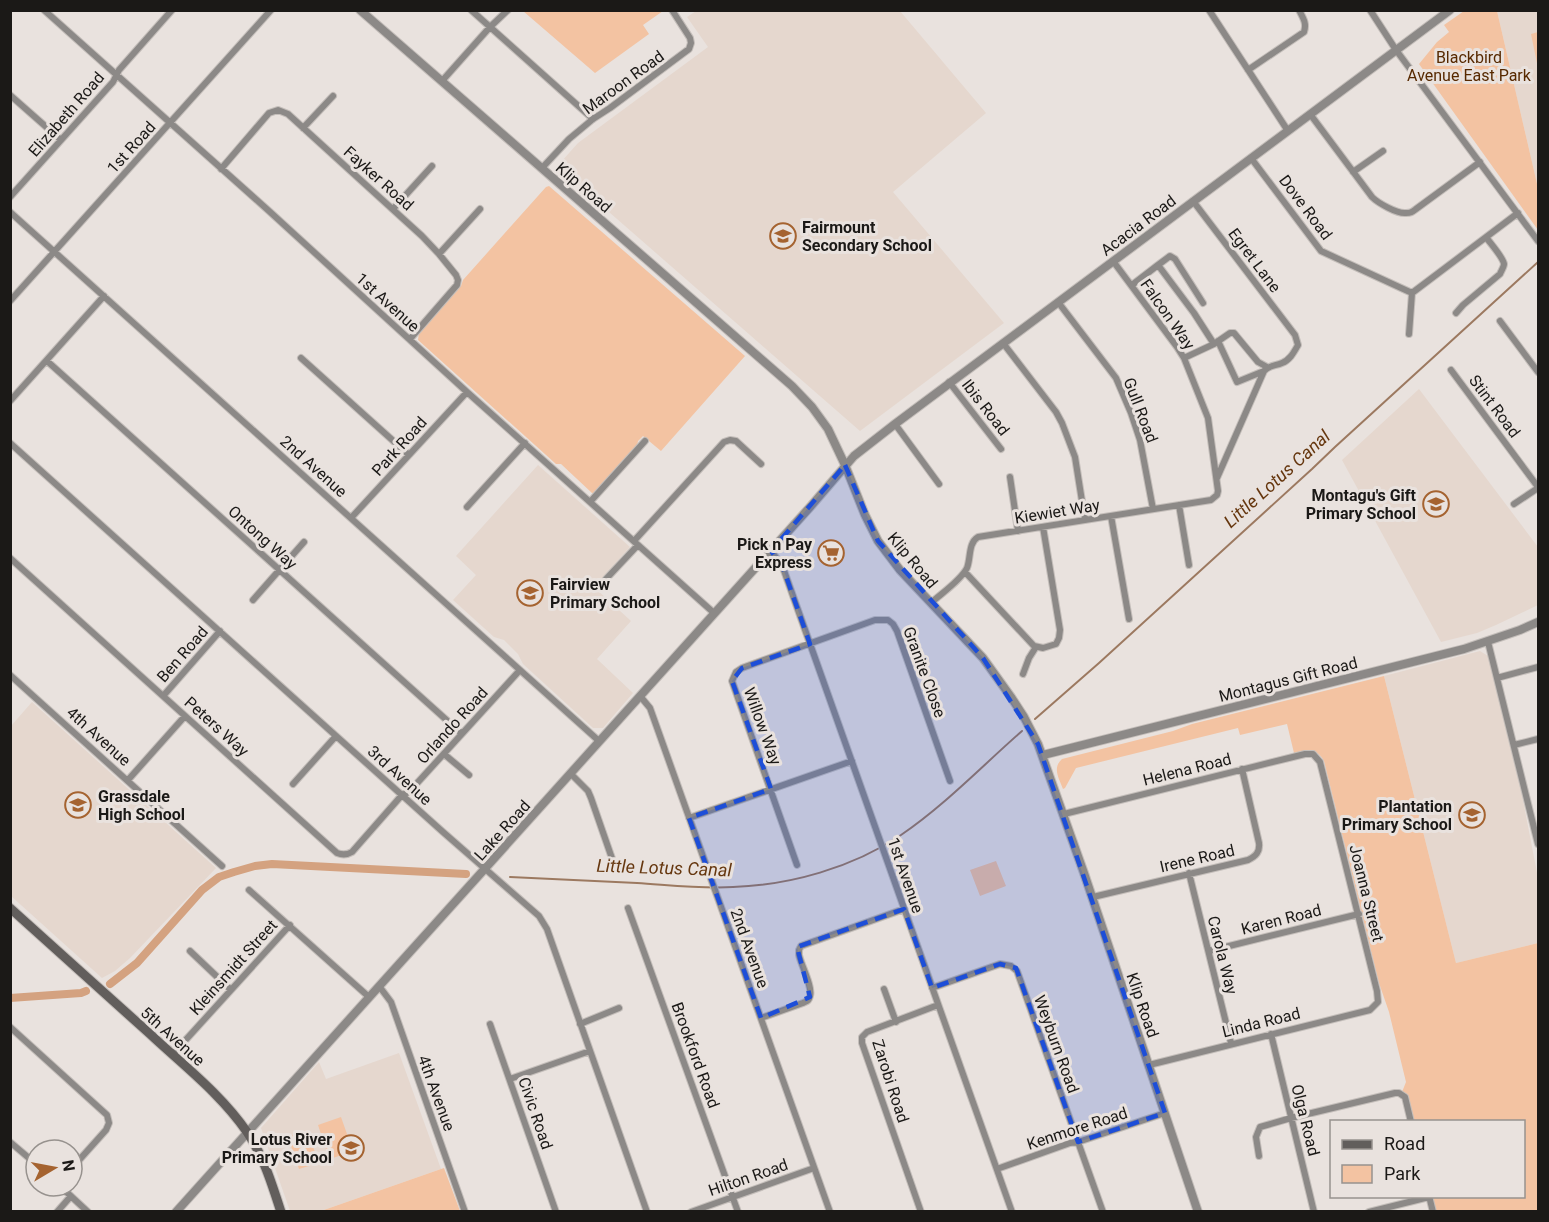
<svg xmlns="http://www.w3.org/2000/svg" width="1549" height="1222" font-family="Roboto,sans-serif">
<rect width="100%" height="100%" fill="#e9e2de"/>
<path fill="#e5d7ce" d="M696,11H900L986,113L893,192L1004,323L860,431L562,171L561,162L578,143L708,47L687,17Z
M1497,11H1538V188Z
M1419,389L1538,547V605L1496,625L1477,633L1441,642L1342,460Z
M538,465L630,547L594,587L631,621L597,659L633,693L603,728H593L523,664L518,654L504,640L494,637L453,600L476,575L456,556Z
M1480,651L1488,656L1522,795L1538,878V943L1456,963L1384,676Z
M32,702L216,868L130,958L115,971L102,978L11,896V726Z
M399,1053L441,1169L321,1211H290L261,1128L319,1062L326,1079Z"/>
<path fill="#f3c3a2" d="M523,11H663L643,25L649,34L595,73Z
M1464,11H1497L1538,188V230L1419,64L1437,42L1449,32L1444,25Z
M1538,32V68L1531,34Z
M549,186L745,356L661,451L643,436L638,441L637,446L595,493H592L561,464H556L418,340L419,333L461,286L463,280L546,187Z
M1384,676L1456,963L1538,943V1211H1435L1431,1197L1524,1196V1122L1413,1121L1402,1092L1406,1082L1389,1012L1379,983L1324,761C1317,748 1307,750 1294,753L1287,724L1240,735L1238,728L1076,768L1065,788L1063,789C1059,778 1052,768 1062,759L1173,731L1192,724Z
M996,861L1006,886L980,896L970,870Z
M341,1117L353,1151L330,1159L329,1156H330L328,1149H326L318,1125Z
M307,1130L319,1163L299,1169L288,1137Z
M444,1168L460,1211H321L441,1169Z"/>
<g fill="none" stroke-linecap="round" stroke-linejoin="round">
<path stroke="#9c7960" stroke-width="2" d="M1035,719L1099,663L1312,469L1335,447L1538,262
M510,877C552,879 595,881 637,883C669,885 701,889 733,887C790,885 852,868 901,835C945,805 982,766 1022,731"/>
<path stroke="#d4a280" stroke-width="8" d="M110,984L137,963L202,890L219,877L234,872L255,866L272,864L466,874
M10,998L81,993L86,991"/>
<g stroke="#c4beba" stroke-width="8">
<path id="minor" d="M44,10L269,211L467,392L714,613
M471,10L593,119
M1209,10L1288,131
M1370,10L1396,50L1538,241
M1248,70L1304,32C1307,23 1303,18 1299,10
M442,81L490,27L508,10
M10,95L61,140
M1310,114L1372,197C1378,203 1397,214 1406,213C1411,213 1412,212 1416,209L1480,162
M303,128L333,96
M1251,158L1321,251L1412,293L1518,213
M542,168L569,139L593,119L610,108L689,49L691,43L690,38L672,10
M221,169L269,113L278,110L288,114L422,236L439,254L456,275L458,280L457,285L410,339
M1353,172L1383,151
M10,197L113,82L119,70L172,10
M1193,201L1295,335L1298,345C1294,352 1290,360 1282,363C1275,366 1269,365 1264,371L1217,478
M393,209L432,166
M10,212L599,741
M439,254L480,209
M1158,265L1170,256L1175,259L1203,303
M1132,285L1158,265L1194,313L1214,344
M10,301L271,10
M1058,302L1116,378L1131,413L1140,440L1153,509
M1456,313L1463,305L1500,274C1501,271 1504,267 1504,264C1503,257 1490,243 1486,237
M1500,321L1538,372
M1409,334L1412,293
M1218,341L1237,382L1264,371
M1003,343L1056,412L1062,423L1075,457L1085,520
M301,358L409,455
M1184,358L1214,344L1230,333H1234L1258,362L1267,367
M47,361L461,733
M1451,370L1538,487
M949,382L1001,449
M10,401L104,296
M895,424L939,484
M10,443L443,832L539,916L547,929L647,1212
M1010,477L1018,531
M590,502L645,441
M1514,504L1538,488
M1179,505L1189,565
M467,507L525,443
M1111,516L1129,619
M351,518L467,392
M634,541L724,442L730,440L736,441L761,464
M771,551L782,565L1012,1212
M10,558L337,853C342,855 347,855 352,852L402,795L409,792L520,670
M965,572L1034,646L1043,648L1056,644L1059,638L1060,630L1043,527
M606,579L638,545
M253,600L304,542
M932,602C942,593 961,580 967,568C971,558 968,543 978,537L1211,500L1217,495L1218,491L1208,418L1184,358L1177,347L1113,261
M1488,642L1538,844
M1023,674L1029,658L1036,647
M10,675L222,866
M1497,678L1538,667
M164,695L220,631
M640,696L650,708L830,1212
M1514,745L1538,739
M444,754L469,775
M571,774L588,791L591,798L615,867
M128,780L185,716
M293,784L336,736
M1064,814L1305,754H1313L1320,762L1377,991L1378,1002L1370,1010L1149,1065
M689,818L852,761
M797,865L732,681L736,672L742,668L875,620H888L893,624L897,631L950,781
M1189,873L1231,1043
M249,890L369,997
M1093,897L1248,860C1256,856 1260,852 1259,843L1242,769
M628,908L738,1212
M190,951L231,990
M1209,951L1359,914
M379,986L391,1002L465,1212
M932,988L1000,964L1011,966L1017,971L1103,1212
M884,989L896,1022
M761,1018L803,1003C807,1001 809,1001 810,996C813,987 801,965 799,955V950L801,946L904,909
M490,1024L556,1212
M580,1024L619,1008
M10,1027L107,1115L109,1123L106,1130L72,1168
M1271,1034L1314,1212
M172,1055L290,925
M510,1079L590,1051
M10,1142L36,1164
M1259,1156L1256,1137L1260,1127L1291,1118L1395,1093H1399L1405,1097L1411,1122
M997,1169L1070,1143L1078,1142L1165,1113
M60,1186L88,1212
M1429,1196L1433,1212
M57,1212L71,1196
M691,1212L814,1168
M921,1212L862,1043V1037L867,1032L938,1005
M1369,1212L1429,1197"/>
</g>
<g stroke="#c4beba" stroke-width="10">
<path id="tertiary" d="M360,10L792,386L812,407L828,429L845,465L865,515L878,541L900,570L983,658L1011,697L1024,717L1038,744L1084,873L1198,1212
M1043,755L1464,649L1520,630L1538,622
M176,1212L811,506L854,456L895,424L1450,10"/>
</g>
<g stroke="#c4beba" stroke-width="11">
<path id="secondary" d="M10,908C57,950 103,992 150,1034C183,1065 221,1094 247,1132C263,1155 272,1184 281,1212"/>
</g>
<use href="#minor" stroke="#8c8987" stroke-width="6"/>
<use href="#tertiary" stroke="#8c8987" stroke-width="8"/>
<use href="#secondary" stroke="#625e5c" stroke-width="9"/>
</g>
<path fill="#1d4ed8" fill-opacity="0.2" stroke="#1d4ed8" stroke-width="4.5" stroke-dasharray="12 8" stroke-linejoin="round" d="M845,465L878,541L983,658L1038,744L1165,1113L1078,1142L1016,968L1000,964L932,988L904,909L797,947L810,997L761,1018L689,818L771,789L732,681L742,668L810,644L782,565L771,551Z"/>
<defs>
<g id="school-ring" transform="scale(1.35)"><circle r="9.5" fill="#e9e2de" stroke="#a56330" stroke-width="1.5"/><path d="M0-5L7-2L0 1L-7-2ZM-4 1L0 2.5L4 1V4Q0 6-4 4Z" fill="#a56330"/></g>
<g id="supermarket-ring" transform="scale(1.35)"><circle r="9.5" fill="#e9e2de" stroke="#a56330" stroke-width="1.5"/><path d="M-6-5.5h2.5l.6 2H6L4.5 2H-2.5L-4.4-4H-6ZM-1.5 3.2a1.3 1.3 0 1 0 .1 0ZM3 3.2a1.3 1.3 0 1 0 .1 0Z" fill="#a56330"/></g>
</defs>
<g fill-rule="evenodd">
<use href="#school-ring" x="783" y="236"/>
<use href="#school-ring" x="1436" y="504"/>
<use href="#supermarket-ring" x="831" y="553"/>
<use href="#school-ring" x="530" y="593"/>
<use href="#school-ring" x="78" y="805"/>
<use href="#school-ring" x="1472" y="815"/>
<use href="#school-ring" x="351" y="1148"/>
</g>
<g text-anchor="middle" stroke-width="6" stroke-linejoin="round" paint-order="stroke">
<g font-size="16" fill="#572900" stroke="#e9e2de">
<text x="1469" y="63">Blackbird<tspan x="1469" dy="18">Avenue East Park</tspan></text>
</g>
<g font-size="16" fill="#1b1917" stroke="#e9e2de">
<text transform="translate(623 82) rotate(-36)" y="6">Maroon Road</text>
<text transform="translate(66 114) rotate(-49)" y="6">Elizabeth Road</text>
<text transform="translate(131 147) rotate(-48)" y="6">1st Road</text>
<text transform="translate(379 178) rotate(42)" y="6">Fayker Road</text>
<text transform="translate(584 187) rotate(41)" y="6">Klip Road</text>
<text transform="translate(1306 207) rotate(53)" y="6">Dove Road</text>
<text transform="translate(1138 225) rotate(-37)" y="6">Acacia Road</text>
<text transform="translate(1255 260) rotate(53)" y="6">Egret Lane</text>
<text transform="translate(388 302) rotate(42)" y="6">1st Avenue</text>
<text transform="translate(1168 314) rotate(55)" y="6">Falcon Way</text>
<text transform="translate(1495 406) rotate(53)" y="6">Stint Road</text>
<text transform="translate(986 407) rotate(52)" y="6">Ibis Road</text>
<text transform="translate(1141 410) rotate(69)" y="6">Gull Road</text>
<text transform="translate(399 446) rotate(-48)" y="6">Park Road</text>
<text transform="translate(314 466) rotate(42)" y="6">2nd Avenue</text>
<text transform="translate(1057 511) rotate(-9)" y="6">Kiewiet Way</text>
<text transform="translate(263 537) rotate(42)" y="6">Ontong Way</text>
<text transform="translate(913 560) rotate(50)" y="6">Klip Road</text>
<text transform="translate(182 654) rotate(-49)" y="6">Ben Road</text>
<text transform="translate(925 672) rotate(70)" y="6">Granite Close</text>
<text transform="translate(1288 679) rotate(-14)" y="6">Montagus Gift Road</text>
<text transform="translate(452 725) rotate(-48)" y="6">Orlando Road</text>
<text transform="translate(217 726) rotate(42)" y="6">Peters Way</text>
<text transform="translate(763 726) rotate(70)" y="6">Willow Way</text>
<text transform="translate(99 736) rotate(42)" y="6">4th Avenue</text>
<text transform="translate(1187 769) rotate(-14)" y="6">Helena Road</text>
<text transform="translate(400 775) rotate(42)" y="6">3rd Avenue</text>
<text transform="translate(502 830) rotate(-48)" y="6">Lake Road</text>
<text transform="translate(1197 858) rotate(-13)" y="6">Irene Road</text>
<text transform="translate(906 875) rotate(71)" y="6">1st Avenue</text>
<text transform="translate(1367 893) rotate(76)" y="6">Joanna Street</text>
<text transform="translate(1281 919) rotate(-14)" y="6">Karen Road</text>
<text transform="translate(750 948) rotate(70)" y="6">2nd Avenue</text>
<text transform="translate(1223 955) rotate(76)" y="6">Carola Way</text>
<text transform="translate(233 967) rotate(-48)" y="6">Kleinsmidt Street</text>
<text transform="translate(1143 1005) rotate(71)" y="6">Klip Road</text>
<text transform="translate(1261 1022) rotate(-14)" y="6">Linda Road</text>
<text transform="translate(173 1036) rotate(42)" y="6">5th Avenue</text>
<text transform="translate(1057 1044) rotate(70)" y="6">Weyburn Road</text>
<text transform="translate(696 1055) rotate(70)" y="6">Brookford Road</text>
<text transform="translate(891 1081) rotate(72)" y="6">Zarobi Road</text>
<text transform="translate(437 1093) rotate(70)" y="6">4th Avenue</text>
<text transform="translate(536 1113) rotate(71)" y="6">Civic Road</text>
<text transform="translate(1306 1120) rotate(76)" y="6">Olga Road</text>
<text transform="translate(1077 1128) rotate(-18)" y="6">Kenmore Road</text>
<text transform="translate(748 1177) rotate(-19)" y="6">Hilton Road</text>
</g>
<g font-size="16" font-weight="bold" fill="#1b1917" stroke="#e9e2de" text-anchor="end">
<text x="802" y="233" text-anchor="start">Fairmount<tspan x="802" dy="18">Secondary School</tspan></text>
<text x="1416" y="501">Montagu's Gift<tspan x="1416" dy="18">Primary School</tspan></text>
<text x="812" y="550">Pick n Pay<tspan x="812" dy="18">Express</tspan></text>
<text x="550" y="590" text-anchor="start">Fairview<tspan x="550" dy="18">Primary School</tspan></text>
<text x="98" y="802" text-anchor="start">Grassdale<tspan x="98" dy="18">High School</tspan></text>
<text x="1452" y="812">Plantation<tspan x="1452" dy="18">Primary School</tspan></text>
<text x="332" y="1145">Lotus River<tspan x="332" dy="18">Primary School</tspan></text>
</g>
<g font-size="18" font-style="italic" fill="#66370f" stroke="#e9e2de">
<text transform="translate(1277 479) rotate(-42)" y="6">Little Lotus Canal</text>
<text transform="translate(664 868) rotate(2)" y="6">Little Lotus Canal</text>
</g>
</g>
<rect width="1549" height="1222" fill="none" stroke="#1b1917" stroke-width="24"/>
<rect x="1330" y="1120" width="195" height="78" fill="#e9e2de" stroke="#97928e" stroke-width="1.5"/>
<rect x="1342" y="1140" width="30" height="9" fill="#625e5c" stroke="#97928e" stroke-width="1.5"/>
<text x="1384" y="1150" font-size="18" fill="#1b1917">Road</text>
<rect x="1342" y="1165" width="30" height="18" fill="#f3c3a2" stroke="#97928e" stroke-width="1.5"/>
<text x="1384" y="1180" font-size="18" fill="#1b1917">Park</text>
<g transform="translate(54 1168) rotate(80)"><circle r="28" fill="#e9e2de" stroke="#97928e" stroke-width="1.5"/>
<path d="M0-4.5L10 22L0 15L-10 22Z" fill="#a56330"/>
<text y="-9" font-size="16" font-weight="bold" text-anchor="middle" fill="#1b1917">N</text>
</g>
</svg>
